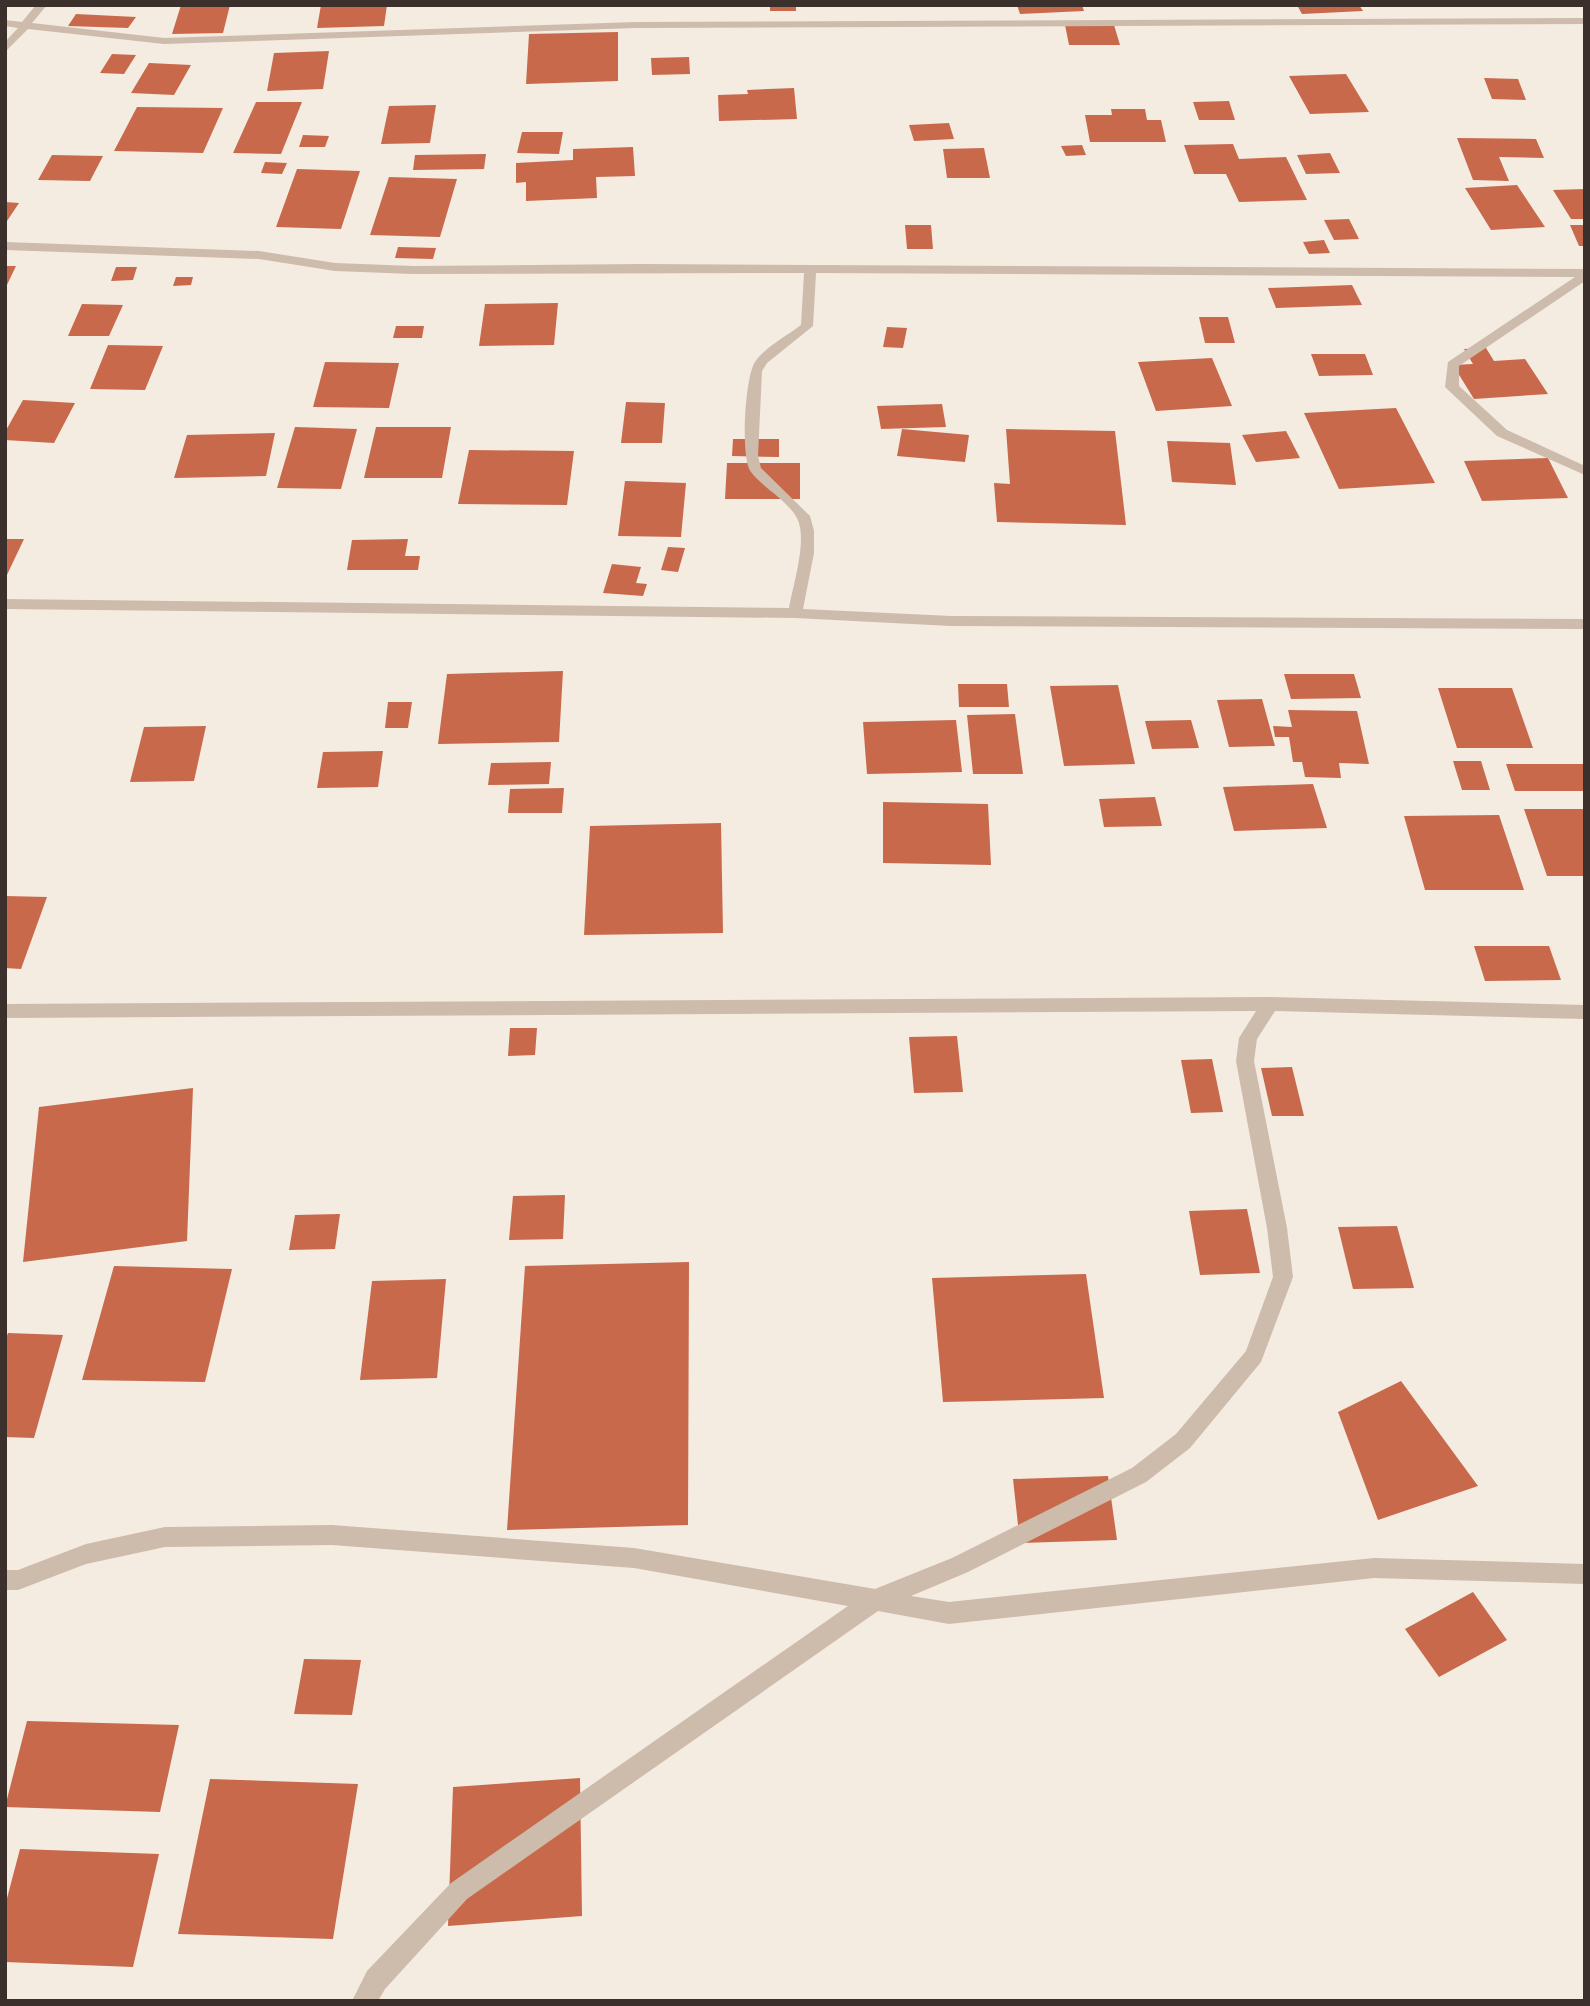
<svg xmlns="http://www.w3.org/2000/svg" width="1590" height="2006" font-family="Jost,sans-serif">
<rect width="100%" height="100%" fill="#f4ebe1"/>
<path fill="#c8694b" d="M181,5H230L223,33L172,34Z
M321,5H387L384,26L317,28Z
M770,5H796V11H770Z
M1017,5H1082L1084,11L1020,14Z
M1297,5H1359L1363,11L1302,14Z
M76,14L136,17L128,28L68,26Z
M1065,25H1114L1120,45H1069Z
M618,32V81L526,84L529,34Z
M329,51L323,89L267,91L274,53Z
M112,54L136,55L124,74L100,73Z
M689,57L690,74L652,75L651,58Z
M149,63L191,65L174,95L131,93Z
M1346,74L1369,112L1310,114L1289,76Z
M1484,78L1518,79L1526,100L1492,99Z
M794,88L797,119L719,121L718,95L748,94L747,90Z
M1229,101L1235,120H1199L1193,102Z
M256,102H302L281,154L233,153Z
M436,105L430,143L381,144L389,106Z
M137,107L223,108L203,153L114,151Z
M1111,109H1145L1147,120H1161L1166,142H1090L1085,115H1112Z
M949,123L954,139L914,141L909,125Z
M522,132H563L559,154L517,153Z
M303,135L329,136L325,147H299Z
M1457,138L1536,139L1544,158L1499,157L1509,181L1473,180Z
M1233,144L1239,159L1286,157L1307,200L1239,202L1226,174H1194L1184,145Z
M1082,145L1086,155L1066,156L1061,146Z
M633,147L635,176L596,177L597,198L526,201V182L516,183V163L573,160V149Z
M984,148L990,178H947L943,149Z
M1330,153L1340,173L1306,174L1297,155Z
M486,154L484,169L413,170L415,155Z
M52,155L103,156L90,181L38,180Z
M265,162L287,163L282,174L261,173Z
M297,169L360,171L341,229L276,227Z
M389,177L457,179L440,237L370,235Z
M1517,185L1545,227L1491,230L1465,188Z
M1585,189V219H1571L1553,190Z
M5,202L19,203L5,224Z
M1349,219L1359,239L1334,240L1324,220Z
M905,225H931L933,249H907Z
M1570,225H1585V246H1579Z
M1324,240L1330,253L1309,254L1303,242Z
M398,247L436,248L433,259L395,258Z
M5,266H16L5,289Z
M116,267H137L133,280L111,281Z
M176,277H193L191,285L173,286Z
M1352,285L1362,305L1276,308L1268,288Z
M558,303L554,345L479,346L485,304Z
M82,304L123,305L109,336H68Z
M1199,317H1228L1235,343H1205Z
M396,326H424L422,338H393Z
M887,327L907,328L903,348L883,347Z
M108,345L163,346L145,390L90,389Z
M1486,348L1494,361L1525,359L1548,394L1474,399L1453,365L1473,364L1464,349Z
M1311,354H1365L1373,375L1319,376Z
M1212,358L1232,406L1156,411L1138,362Z
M325,362L399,363L389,408L313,407Z
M23,400L75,403L54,443L5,440V432Z
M626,402L665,403L662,443H621Z
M942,404L946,427L881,429L877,406Z
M1396,408L1435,483L1339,489L1304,413Z
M295,427L357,429L341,489L277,488Z
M376,427H451L442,478H364Z
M902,429L969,435L965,462L897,456Z
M1006,429L1115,431L1126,525L997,522L994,483L1010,484Z
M1286,431L1300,458L1256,462L1242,435Z
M275,433L266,476L174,478L187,435Z
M733,439H779V457L732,456Z
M1167,441L1230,443L1236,485L1172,482Z
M469,450L574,451L567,505L458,504Z
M1548,458L1568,498L1482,501L1464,461Z
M727,463H800V499H725Z
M625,481L686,483L681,537L618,536Z
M5,539H24L5,579Z
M408,539L405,556H420L418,570H347L352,540Z
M668,547L685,548L678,572L661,570Z
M612,564L641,567L636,583L647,584L643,596L603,593Z
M563,671L559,742L438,744L447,674Z
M1284,674H1354L1361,698L1291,699Z
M958,684H1007L1009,707H959Z
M1118,685L1135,764L1064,766L1050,686Z
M1438,688H1512L1533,748H1457Z
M1262,699L1275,746L1229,747L1217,700Z
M388,702H412L408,728H385Z
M1288,710L1357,711L1369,764L1339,763L1341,778L1305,777L1302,762H1293L1289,737H1275L1273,726L1292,727Z
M1015,714L1023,774H973L967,715Z
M956,720L962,772L867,774L863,722Z
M1191,720L1199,748L1152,749L1145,721Z
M206,726L194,781L130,782L144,727Z
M383,751L378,787L317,788L323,752Z
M1453,761H1481L1490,790H1462Z
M551,762L549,784L488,785L491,763Z
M1506,764H1585V791H1515Z
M1313,784L1327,828L1234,831L1223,787Z
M564,788L562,813H508L510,789Z
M1155,797L1162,826L1104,827L1099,799Z
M883,802L988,804L991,865L883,863Z
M1524,809H1585V876H1547Z
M1499,815L1524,890H1425L1404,816Z
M721,823L723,933L584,935L590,826Z
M5,896L47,897L21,969L5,968Z
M1474,946H1549L1561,980L1485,981Z
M510,1028H537L535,1055L508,1056Z
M957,1036L963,1092L914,1093L909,1037Z
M1212,1059L1223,1112L1191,1113L1181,1060Z
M1292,1067L1304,1116H1272L1261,1068Z
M193,1088L187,1241L23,1262L39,1107Z
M565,1195L563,1239L509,1240L513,1196Z
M1247,1209L1260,1273L1200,1275L1189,1211Z
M340,1214L335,1249L289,1250L295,1215Z
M1397,1226L1414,1288L1353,1289L1338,1227Z
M689,1262L688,1525L507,1530L525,1266Z
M114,1266L232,1269L205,1382L82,1380Z
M1086,1274L1104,1398L943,1402L932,1278Z
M446,1279L437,1378L360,1380L372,1281Z
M8,1333L63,1335L34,1438L5,1437V1341Z
M1401,1381L1478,1486L1378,1520L1338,1412Z
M1108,1476L1117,1540L1020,1543L1013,1479Z
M1473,1592L1507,1640L1439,1677L1405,1629Z
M304,1659L361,1660L352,1715L294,1714Z
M27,1721L179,1725L160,1812L5,1807Z
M580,1778L582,1916L448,1926L453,1787Z
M210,1779L358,1784L333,1939L178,1934Z
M20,1849L159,1854L133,1967L5,1962V1906Z"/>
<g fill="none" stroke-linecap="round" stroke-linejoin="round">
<path fill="#cdbbac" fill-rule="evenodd" d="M36,5H47L32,23L164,38L636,22L1585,18V24L636,28L164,44L28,29L5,52V42L18,28L5,26V20L22,22Z
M5,242L259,251L335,263L413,266L641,264L1585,269V281L1459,366V386L1507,430L1585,466V475L1497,436L1445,387L1448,362L1575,277L816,273L813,326L767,363L762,371L758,456L761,468L810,516L814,531V553L803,609L951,616L1585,619V629L951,626L795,618L5,609V599L789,608C793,585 808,539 797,518C787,500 763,488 751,472C740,459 745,376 755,362C765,347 787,336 801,325L804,273L413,274L335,271L259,259L5,250Z
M1270,997L1585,1005V1019L1275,1011L1257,1039L1254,1061L1287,1228L1293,1277L1261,1362L1190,1448L1146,1482L968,1572L911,1596L949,1602L1374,1558L1585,1564V1584L1374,1578L949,1624L878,1611L467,1899L385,1989L378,2001H352L367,1971L451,1883L848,1606L634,1568L332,1545L165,1547L86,1564L18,1590H5V1570H18L86,1544L165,1527L332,1525L634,1548L875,1589L952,1558L1132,1468L1176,1434L1246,1351L1273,1277L1267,1228L1236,1061L1239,1038L1256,1011L5,1018V1004Z"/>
</g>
<rect width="1590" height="2006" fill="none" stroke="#3b302b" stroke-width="14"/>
</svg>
